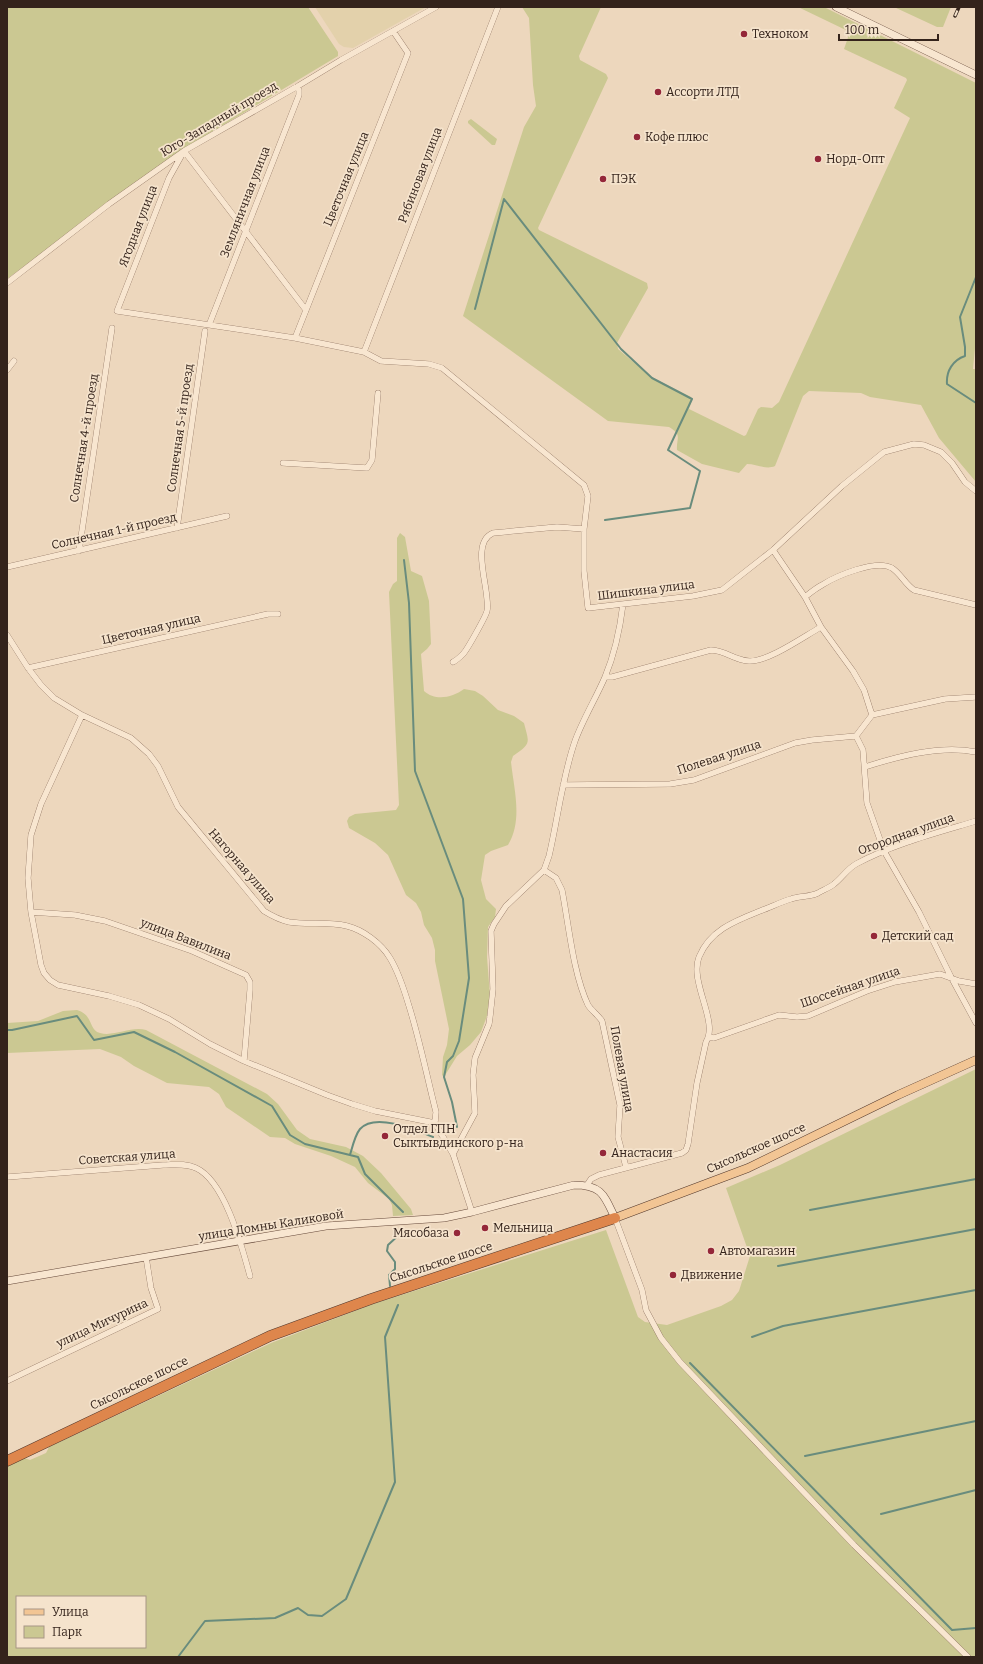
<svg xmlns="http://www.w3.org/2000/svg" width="983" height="1664" font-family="Bitter,serif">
<rect width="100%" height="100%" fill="#edd7bd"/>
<path fill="#e3d1ab" d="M315,7H426L353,48L344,47L339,44Z"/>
<path fill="#cbc892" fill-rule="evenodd" d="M7,7H308L338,52V56L182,150L7,279Z
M522,7H601L579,56L580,60L606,74L608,78L538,228L539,230L647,283L648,288L617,343L618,349L651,377L691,397L692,400L689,409L744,436L746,435L758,409L761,407L772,408L779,402L910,118L894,108L907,80L906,78L844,49L850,32L798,7H824L976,83V338L973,369H976V482L939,438L921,405L870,397L861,393L809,391L803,396L775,466C766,470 757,464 747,464L739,473L702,464L677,450C676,438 683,435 669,427L608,421L463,316L524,127L536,106L533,85L529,18Z
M894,7H951L943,27H937Z
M471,119L497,139L495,145H492L468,123V121Z
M400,533L405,537L411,571L422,576L429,601L431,644L427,649L421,654L424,691C435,701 452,698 464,689L475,691L483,696L498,710L514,716L524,723C529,743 532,743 513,756L511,762C514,790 523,820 508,845L491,851L485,855L481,880L486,899L496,909L495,917L488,927L487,957L490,996L487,1016L481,1032L470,1045L457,1056L444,1077L442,1075L443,1057L447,1045L449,1029L435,961V950L432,938L424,925L421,912L416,903L406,895L388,855L375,843L349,828L347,821L349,817L355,814L396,810L399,805L389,592L393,584L397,581V538Z
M77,1010C94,1015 88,1030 100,1033C114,1037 131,1026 146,1030L267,1094L278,1104L297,1130L310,1139L346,1147L363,1156L381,1173L411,1209L413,1215L393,1216L392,1205L389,1199L368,1183L355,1167L331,1156L295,1144L285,1138L270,1137L226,1107L219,1094L209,1087L167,1083L134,1066L121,1057L100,1049L7,1053V1023L38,1021L63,1011Z
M976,1069V1657H7V1467L24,1458L30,1460L46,1453L49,1447L271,1343L373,1304L606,1230L638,1317L645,1322L667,1325L721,1306L732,1300L739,1291L750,1256L726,1188L780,1165ZM17,1597H145V1647H17Z"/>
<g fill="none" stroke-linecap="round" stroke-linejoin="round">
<path stroke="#698c7d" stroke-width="2" d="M976,277L960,317L965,347V356C953,360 946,371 947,384L976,403
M475,309L504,199L621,349L652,378L692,399L668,450L700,471L690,508L605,520
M404,560L409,603L415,771L463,899L469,978L459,1041L453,1056L447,1062L444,1077L452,1102L457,1127
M7,1030H12L77,1016L94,1040L134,1032L175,1052L272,1106L290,1135L305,1144L358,1157L365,1174L403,1212
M350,1155C352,1148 355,1135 360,1129C375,1112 416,1130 433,1137
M810,1210L976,1179
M778,1266L976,1229
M390,1286L389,1275L395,1269V1262L387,1251L388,1245L401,1233L406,1231
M752,1337L783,1326L976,1290
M690,1363L952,1630L976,1628
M805,1456L976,1421
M881,1514L976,1490
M178,1657L205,1621L275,1618L298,1608L308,1615L322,1616L346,1599L395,1482L385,1337L398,1305"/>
<g stroke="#856856" stroke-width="6">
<path id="street" d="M7,283L109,204L184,151L298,86L341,60L436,7
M306,310L184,151L169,178L117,311L295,338L364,352L381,361L429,364L442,368L584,485L588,496L584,529V571L588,608L693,596L722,590L773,550L842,486L884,452L914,444L924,445L941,452L952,463L965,482L976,491
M209,325L299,95V90L298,86
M295,338L408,53L393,31
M364,352L498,7
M7,370L14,361
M283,463L367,468L372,460L378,393
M177,528L205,331
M773,550L805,597L821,627L853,671L864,690L872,715L856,736
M79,551L112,328
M7,567L227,516
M805,597C810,593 816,588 822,585C836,576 876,559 892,568C901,574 905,584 914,590L976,605
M7,635L28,668L41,685L54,698L82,715L131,738L149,754L158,766L178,807L264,911C272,916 280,920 289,922C308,925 328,921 347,926C363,930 381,943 390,958C399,973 404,989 409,1006C420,1041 427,1077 436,1112L435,1123L453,1154L472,1212
M453,662C457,660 460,657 463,654C467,650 486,616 487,611C491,591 469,543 493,533L557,527L584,529
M28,668L268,614H278
M605,677H612L711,650C727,651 734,660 749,661C768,662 803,637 821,627
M82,715L41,804L31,835L28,878L31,912L41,965L44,973L50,980L58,985L109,996L139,1005L169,1019L210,1044L244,1061L327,1095L352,1104L375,1111L435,1123
M872,715L945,699L976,697
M856,736L863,750L867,803L884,851L919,912L951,977L976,1023
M865,767C899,756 940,745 976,752
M563,785L670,784L694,780L795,743L812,740L856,736
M544,870L556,878L562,890C569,926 573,973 588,1005C591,1010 598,1015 602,1021L620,1105L618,1137L626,1167
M31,912L75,915L105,921L192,951L246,975L250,982V990L244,1061
M709,1037L714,1038L779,1015L797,1017L808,1016L867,991L895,982L940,974L959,981L976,984
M453,1154L475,1113L473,1075L475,1058L489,1024L490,1017L493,989L491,931L494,924L506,906L544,870L549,856C558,818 562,778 575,741C583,719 596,698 605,677C615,653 620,629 623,604
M7,1177L163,1165C174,1165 186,1163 196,1168C225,1181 242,1247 250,1276
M587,1185L591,1179L599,1175L682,1153L686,1150L688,1144L697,1083L706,1042C719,1022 689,982 699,957C710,930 735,921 760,911C771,907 781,902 791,899C800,896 810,897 818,893C823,890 829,888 834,884C842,878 847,869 856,864C893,844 936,833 976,821
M615,1218L642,1290L646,1310L661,1338L680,1362L854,1545L968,1657
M7,1381L158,1309L151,1288L146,1257"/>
</g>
<g stroke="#66493a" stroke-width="8">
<path id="secondary" d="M836,7L976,75
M7,1281L326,1226L444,1218L472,1212L574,1185C602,1185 604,1195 615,1218"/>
</g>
<g stroke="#52372b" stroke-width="9">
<path id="primary" d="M615,1218L748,1168L898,1095L976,1060"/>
</g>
<g stroke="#52372b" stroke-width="11">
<path id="highway" d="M7,1461L270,1336L371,1299L615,1218"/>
</g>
<use href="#street" stroke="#f8e6d0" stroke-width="5.5"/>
<use href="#secondary" stroke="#f8e6d0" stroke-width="7"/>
<use href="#primary" stroke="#f2c594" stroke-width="8"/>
<use href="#highway" stroke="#de864c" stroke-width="10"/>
<g stroke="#34231b" stroke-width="3.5">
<path id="rail" d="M955,16L959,7"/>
</g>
<use href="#rail" stroke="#f5e3cc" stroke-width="2" stroke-dasharray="6" stroke-linecap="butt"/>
</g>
<g fill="#942739" stroke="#f5e3cc" stroke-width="1.5">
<circle cx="744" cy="34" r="4"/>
<circle cx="658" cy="92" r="4"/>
<circle cx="637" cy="137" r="4"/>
<circle cx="818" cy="159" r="4"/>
<circle cx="603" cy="179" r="4"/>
<circle cx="874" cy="936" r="4"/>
<circle cx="385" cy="1136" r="4"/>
<circle cx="603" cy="1153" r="4"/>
<circle cx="485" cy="1228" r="4"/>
<circle cx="457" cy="1233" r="4"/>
<circle cx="711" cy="1251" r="4"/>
<circle cx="673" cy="1275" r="4"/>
</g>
<g text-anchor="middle" stroke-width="3.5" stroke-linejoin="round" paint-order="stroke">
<g font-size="12" fill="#34231b" stroke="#f5e3cc" text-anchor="start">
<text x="752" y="38">Техноком</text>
<text x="666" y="96">Ассорти ЛТД</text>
<text x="645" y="141">Кофе плюс</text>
<text x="826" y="163">Норд-Опт</text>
<text x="611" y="183">ПЭК</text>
<text x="882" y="940">Детский сад</text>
<text x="393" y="1133">Отдел ГПН<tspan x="393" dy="14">Сыктывдинского р-на</tspan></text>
<text x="611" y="1157">Анастасия</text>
<text x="493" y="1232">Мельница</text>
<text x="449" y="1237" text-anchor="end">Мясобаза</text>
<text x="719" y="1255">Автомагазин</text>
<text x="681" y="1279">Движение</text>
</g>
<g font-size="12" fill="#34231b" stroke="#f5e3cc">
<text transform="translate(219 119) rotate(-31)" y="4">Юго-Западный проезд</text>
<text transform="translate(420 175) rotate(-69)" y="4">Рябиновая улица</text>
<text transform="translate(346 179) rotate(-68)" y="4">Цветочная улица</text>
<text transform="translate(245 202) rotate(-69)" y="4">Земляничная улица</text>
<text transform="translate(138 226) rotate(-69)" y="4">Ягодная улица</text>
<text transform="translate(180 428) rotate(-82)" y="4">Солнечная 5-й проезд</text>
<text transform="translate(84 438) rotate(-81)" y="4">Солнечная 4-й проезд</text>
<text transform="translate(114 531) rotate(-13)" y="4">Солнечная 1-й проезд</text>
<text transform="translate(646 590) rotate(-7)" y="4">Шишкина улица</text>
<text transform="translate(151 629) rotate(-13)" y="4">Цветочная улица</text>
<text transform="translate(719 757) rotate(-18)" y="4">Полевая улица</text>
<text transform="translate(906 834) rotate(-20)" y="4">Огородная улица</text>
<text transform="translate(242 866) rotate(49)" y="4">Нагорная улица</text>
<text transform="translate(186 939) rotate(21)" y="4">улица Вавилина</text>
<text transform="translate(850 987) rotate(-19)" y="4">Шоссейная улица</text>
<text transform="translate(622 1069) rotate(80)" y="4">Полевая улица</text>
<text transform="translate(756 1148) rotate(-24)" y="4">Сысольское шоссе</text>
<text transform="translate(127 1157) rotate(-4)" y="4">Советская улица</text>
<text transform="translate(271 1225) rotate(-9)" y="4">улица Домны Каликовой</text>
<text transform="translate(441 1262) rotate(-18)" y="4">Сысольское шоссе</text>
<text transform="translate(102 1323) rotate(-25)" y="4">улица Мичурина</text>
<text transform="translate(139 1383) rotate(-26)" y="4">Сысольское шоссе</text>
</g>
</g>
<rect width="983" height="1664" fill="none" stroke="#34231b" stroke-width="16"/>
<rect x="16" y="1596" width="130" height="52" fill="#f5e3cc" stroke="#a89685"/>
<rect x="24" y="1609" width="20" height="6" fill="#f2c594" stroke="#a89685"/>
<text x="52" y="1616" font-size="12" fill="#34231b">Улица</text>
<rect x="24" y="1626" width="20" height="12" fill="#cbc892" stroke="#a89685"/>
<text x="52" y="1636" font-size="12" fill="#34231b">Парк</text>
<path d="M839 34v6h99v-6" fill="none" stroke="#34231b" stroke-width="2"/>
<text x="845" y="34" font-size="12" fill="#34231b" stroke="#f5e3cc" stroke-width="3" paint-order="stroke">100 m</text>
</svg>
